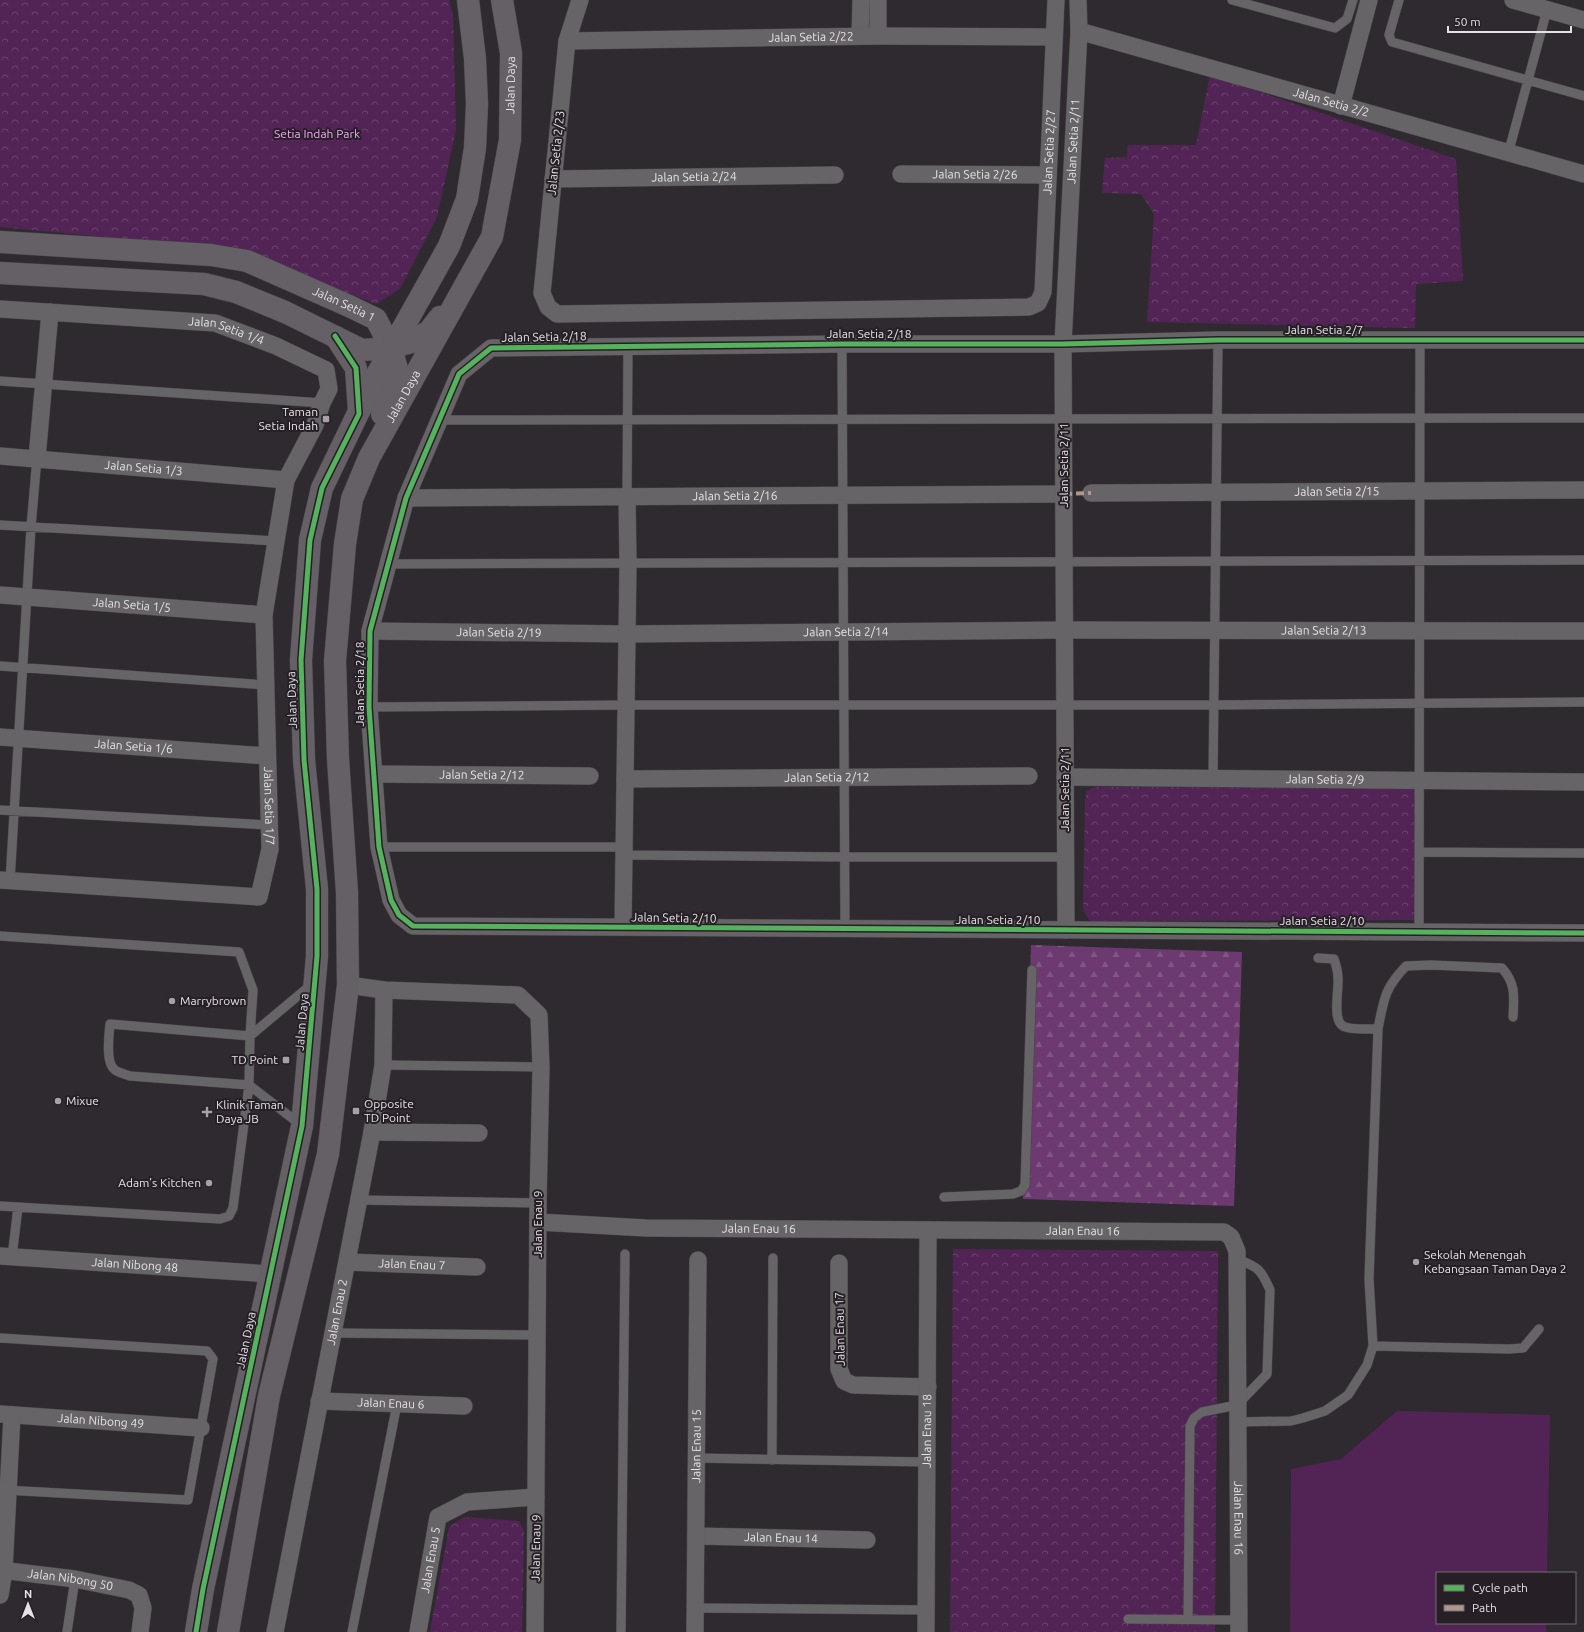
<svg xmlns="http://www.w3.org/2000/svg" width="1584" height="1632" font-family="Ubuntu,sans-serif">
<defs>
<pattern id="forest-firs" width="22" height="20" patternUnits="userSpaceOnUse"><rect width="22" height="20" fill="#6c3a71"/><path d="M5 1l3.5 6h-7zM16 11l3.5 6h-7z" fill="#815685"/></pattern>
<pattern id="park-crowns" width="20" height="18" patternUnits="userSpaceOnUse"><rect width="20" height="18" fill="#522456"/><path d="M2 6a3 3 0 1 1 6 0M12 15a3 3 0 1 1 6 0" fill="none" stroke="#6b446e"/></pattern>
</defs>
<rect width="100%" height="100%" fill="#2f2a2f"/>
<path fill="#522456" d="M1397,1411L1550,1415L1547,1573H1437V1623H1546V1632H1290L1291,1469L1341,1459Z"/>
<path fill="url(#forest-firs)" d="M1031,945L1242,952L1234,1206L1023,1199Z"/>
<path fill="url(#park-crowns)" d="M0,0H449L453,16L456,130L437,217L400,289L376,304L319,282L244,250L0,227Z
M1210,75L1456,159L1463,281L1416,284L1415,328L1147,322L1154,214L1141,194L1102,193L1105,158L1127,157L1128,145H1196Z
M1095,787L1422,788L1423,920L1090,921L1083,910L1085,799L1087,791Z
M953,1249L1218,1251L1215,1632H950Z
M464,1517L519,1521L524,1531L522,1632H430L449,1527Z"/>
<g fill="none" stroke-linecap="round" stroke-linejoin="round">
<g stroke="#484548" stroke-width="10">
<path id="lane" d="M1232,0L1335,28L1347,19L1353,0
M1399,0L1389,35L1392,42L1584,96
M1508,154L1547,10
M842,344L845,929
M0,381L322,403
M440,420L1584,418
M627,496L628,346
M0,525L276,541
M388,564L1584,560
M0,666L265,685
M369,707L626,705H1214L1584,702
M1213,779L1218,340
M0,810L269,825
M379,847H624
M1419,852L1584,853
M624,855L845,857H1065
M10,881L31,527L37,458
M1419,932L1420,340
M0,936L239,952L253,990L250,1036L110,1024C109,1035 105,1063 115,1070C119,1073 125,1074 130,1076L249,1085L233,1208L229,1216L220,1219L0,1206
M1318,958L1334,959C1336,965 1338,971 1338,978C1339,989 1332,1020 1343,1026C1349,1030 1370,1029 1378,1029
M383,1065L541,1067
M301,1125L249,1085L250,1036L312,984
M944,1197L1013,1194L1021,1191L1025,1185L1032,970
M359,1200L538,1203
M12,1257L18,1207
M333,1333L537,1335
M0,1338L207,1351L213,1359L188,1500L4,1490
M1373,1346L1509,1349L1523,1348L1539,1329
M1238,1422L1291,1421L1303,1418L1325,1411L1348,1395L1367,1365L1373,1346L1369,1279L1378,1029C1384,999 1384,989 1406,966L1431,965L1502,968C1516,984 1514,996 1513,1017
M696,1458L928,1462
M772,1460L773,1258
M695,1608L926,1610
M1128,1619L1239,1620
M1188,1619L1190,1426L1194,1418L1202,1412L1237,1405L1267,1374L1270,1290C1261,1269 1258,1267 1237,1259
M67,1632L75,1579
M352,1632L397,1404
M621,1632L625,1254"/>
</g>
<g stroke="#484548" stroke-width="18">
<g id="street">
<path id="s1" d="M580,0L567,41L542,293L548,307L557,314L1029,307L1038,303L1043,292L1056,0"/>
<path d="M878,0V36"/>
<path d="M1513,0L1584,20"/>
<path id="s2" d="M1079,31L1584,174"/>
<path d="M860,36L861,0"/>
<path id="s3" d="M567,41L878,36L1054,37"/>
<path d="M1341,106L1369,0"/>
<path id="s4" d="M901,174L1048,175"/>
<path id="s5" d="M553,179L835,175"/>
<path id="s6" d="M0,309L215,323L276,346L326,370L329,389L322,403L315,425L286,480L264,615L270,849L259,897L0,880"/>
<path d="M1584,340H1218L1063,344H842L491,348L459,374L406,498L370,631L369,707L379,847L391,900L399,915L413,926L1584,933"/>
<path id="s7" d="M0,456L286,480"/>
<path d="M37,458L50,312"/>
<path id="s8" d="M1091,493L1584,490"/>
<path id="s9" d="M406,498L1064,494"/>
<path id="s10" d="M0,595L264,615"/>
<path id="s11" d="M370,631L627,634L1064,630L1584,631"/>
<path id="s12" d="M0,737L267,756"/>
<path id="s13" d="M374,774L590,776"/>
<path id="s14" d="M1065,777L1584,782"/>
<path id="s15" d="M625,779L1029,776"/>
<path d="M623,927L628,563L627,496"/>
<path id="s16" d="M1066,930L1063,344L1079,31L1078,0"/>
<path d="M348,985L384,990L518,995L539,1015L541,1067L538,1203L535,1632"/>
<path d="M372,1132L479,1133"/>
<path id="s17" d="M538,1222L646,1228L1224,1232L1231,1237L1237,1251L1239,1632"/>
<path id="s18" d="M0,1256L270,1274"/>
<path id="s19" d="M347,1262L477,1267"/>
<path d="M839,1263V1369L844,1381L853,1385L928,1387"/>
<path id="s20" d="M319,1401L464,1406"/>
<path id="s21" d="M0,1414L201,1428"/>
<path id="s22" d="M696,1536L867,1540"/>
<path id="s23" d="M0,1570L75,1579L129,1590L139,1595L143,1608L140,1632"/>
<path d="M0,1595L4,1571L12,1415"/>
<path id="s24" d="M275,1632L372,1132L383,1065L384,990"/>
<path id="s25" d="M418,1632L438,1517L467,1502L536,1497"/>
<path id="s26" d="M695,1632L698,1260"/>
<path id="s27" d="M926,1632L928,1230"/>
</g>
</g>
<g stroke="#484548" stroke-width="23">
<g id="primary">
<path id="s28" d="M0,242L211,255L247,261L349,306L376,319L391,348L397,369L382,414"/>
<path d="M0,273L204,284L236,292L285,312L362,350L391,348L412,342L429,331L440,317"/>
<path d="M336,337L356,368L359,411"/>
<path d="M196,1632L203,1589L302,1126L317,956V889L304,760L301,660L310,540L322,488L375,378L449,246L467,199L475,148L477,104L475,59L468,0"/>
<path id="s29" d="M228,1632L269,1396L328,1154L348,985L347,893L338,759L335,661L345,544L352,499L369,458L492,237L510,140L511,53L502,0"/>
</g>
</g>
<use href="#lane" stroke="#666466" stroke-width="9"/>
<use href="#street" stroke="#666466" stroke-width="17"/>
<use href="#primary" stroke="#655f66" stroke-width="22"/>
<path stroke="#b2968c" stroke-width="4" stroke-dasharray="8 4" stroke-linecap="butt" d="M1064,494L1091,493"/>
<g stroke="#262026" stroke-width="8">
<path id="cycleway" d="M1584,340H1218L1063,344H842L491,348L459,374L406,498L370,631L369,707L379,847L391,900L399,915L413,926L1584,933
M196,1632L203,1589L302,1126L317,956V889L304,760L301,660L310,540L322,488L359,414L356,368L335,336"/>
</g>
<use href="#cycleway" stroke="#56b35d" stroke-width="5"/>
</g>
<g fill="#a6a1a6" stroke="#262026" stroke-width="1.5">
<rect x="322" y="415" width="8" height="8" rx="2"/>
<circle cx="172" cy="1001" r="4"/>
<rect x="282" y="1056" width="8" height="8" rx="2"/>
<circle cx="58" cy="1101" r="4"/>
<rect x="352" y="1107" width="8" height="8" rx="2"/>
<path d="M205 1106h4v4h4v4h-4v4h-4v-4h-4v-4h4z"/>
<circle cx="209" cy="1183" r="4"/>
<circle cx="1416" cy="1262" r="4"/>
</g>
<g text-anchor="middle" stroke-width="4" stroke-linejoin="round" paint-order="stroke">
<g font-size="12" fill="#e6e1e6" stroke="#262026">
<text dy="4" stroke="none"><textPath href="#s3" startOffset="244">Jalan Setia 2/22</textPath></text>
<text dy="4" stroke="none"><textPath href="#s29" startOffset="1597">Jalan Daya</textPath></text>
<text dy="4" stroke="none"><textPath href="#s2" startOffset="262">Jalan Setia 2/2</textPath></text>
<text dy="4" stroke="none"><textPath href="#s16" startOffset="789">Jalan Setia 2/11</textPath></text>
<text dy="4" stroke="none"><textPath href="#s1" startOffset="957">Jalan Setia 2/27</textPath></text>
<text transform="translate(556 153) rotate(-84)" y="4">Jalan Setia 2/23</text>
<text dy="4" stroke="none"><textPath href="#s4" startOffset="74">Jalan Setia 2/26</textPath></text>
<text dy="4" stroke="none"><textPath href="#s5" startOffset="141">Jalan Setia 2/24</textPath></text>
<text dy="4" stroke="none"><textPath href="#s28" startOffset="354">Jalan Setia 1</textPath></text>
<text x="1324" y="334">Jalan Setia 2/7</text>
<text dy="4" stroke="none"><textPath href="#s6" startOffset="228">Jalan Setia 1/4</textPath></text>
<text x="869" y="338">Jalan Setia 2/18</text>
<text transform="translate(544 337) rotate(-1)" y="4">Jalan Setia 2/18</text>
<text dy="4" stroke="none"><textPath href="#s29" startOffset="1261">Jalan Daya</textPath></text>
<text transform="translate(1064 465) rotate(-90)" y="4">Jalan Setia 2/11</text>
<text dy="4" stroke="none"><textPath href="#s7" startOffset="144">Jalan Setia 1/3</textPath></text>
<text dy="4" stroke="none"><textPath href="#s8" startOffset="246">Jalan Setia 2/15</textPath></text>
<text dy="4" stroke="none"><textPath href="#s9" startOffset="329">Jalan Setia 2/16</textPath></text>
<text dy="4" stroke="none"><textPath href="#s10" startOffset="132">Jalan Setia 1/5</textPath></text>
<text dy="4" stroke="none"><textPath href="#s11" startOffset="954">Jalan Setia 2/13</textPath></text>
<text dy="4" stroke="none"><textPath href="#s11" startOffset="129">Jalan Setia 2/19</textPath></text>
<text dy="4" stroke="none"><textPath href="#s11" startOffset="476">Jalan Setia 2/14</textPath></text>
<text transform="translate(360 684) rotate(-90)" y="4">Jalan Setia 2/18</text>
<text transform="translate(292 700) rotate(-92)" y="4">Jalan Daya</text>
<text dy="4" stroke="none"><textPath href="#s12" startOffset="134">Jalan Setia 1/6</textPath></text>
<text dy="4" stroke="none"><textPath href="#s13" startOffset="108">Jalan Setia 2/12</textPath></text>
<text dy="4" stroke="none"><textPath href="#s15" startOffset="202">Jalan Setia 2/12</textPath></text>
<text dy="4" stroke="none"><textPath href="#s14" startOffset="260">Jalan Setia 2/9</textPath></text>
<text transform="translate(1065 789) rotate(-90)" y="4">Jalan Setia 2/11</text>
<text dy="4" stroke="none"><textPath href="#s6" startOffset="784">Jalan Setia 1/7</textPath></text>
<text transform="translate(674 918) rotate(1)" y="4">Jalan Setia 2/10</text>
<text x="998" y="924">Jalan Setia 2/10</text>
<text x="1322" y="925">Jalan Setia 2/10</text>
<text transform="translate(302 1022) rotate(-85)" y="4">Jalan Daya</text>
<text transform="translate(538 1224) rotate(-90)" y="4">Jalan Enau 9</text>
<text dy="4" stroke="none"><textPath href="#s17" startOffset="221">Jalan Enau 16</textPath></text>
<text dy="4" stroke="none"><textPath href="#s17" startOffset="545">Jalan Enau 16</textPath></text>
<text dy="4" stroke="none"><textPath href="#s19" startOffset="65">Jalan Enau 7</textPath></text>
<text dy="4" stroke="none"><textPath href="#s18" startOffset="135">Jalan Nibong 48</textPath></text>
<text dy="4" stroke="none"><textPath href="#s24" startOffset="326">Jalan Enau 2</textPath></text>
<text transform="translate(840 1329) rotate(-91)" y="4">Jalan Enau 17</text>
<text transform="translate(246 1340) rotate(-78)" y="4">Jalan Daya</text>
<text dy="4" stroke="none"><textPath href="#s20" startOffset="72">Jalan Enau 6</textPath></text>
<text dy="4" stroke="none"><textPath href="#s21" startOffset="101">Jalan Nibong 49</textPath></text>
<text dy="4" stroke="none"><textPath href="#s27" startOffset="201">Jalan Enau 18</textPath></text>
<text dy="4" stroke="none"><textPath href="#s26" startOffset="186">Jalan Enau 15</textPath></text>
<text dy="4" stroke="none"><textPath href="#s17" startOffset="977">Jalan Enau 16</textPath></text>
<text dy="4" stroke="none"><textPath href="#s22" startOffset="85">Jalan Enau 14</textPath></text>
<text transform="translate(536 1548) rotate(-89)" y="4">Jalan Enau 9</text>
<text dy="4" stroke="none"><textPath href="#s25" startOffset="73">Jalan Enau 5</textPath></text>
<text dy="4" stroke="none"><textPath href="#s23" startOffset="71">Jalan Nibong 50</textPath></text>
</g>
<g font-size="12" fill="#f8a6fe" stroke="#262026">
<text x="317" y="138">Setia Indah Park</text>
</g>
<g font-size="12" fill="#e6e1e6" stroke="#262026" text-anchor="start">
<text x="318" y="416" text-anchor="end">Taman<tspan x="318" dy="14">Setia Indah</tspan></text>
<text x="180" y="1005">Marrybrown</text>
<text x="278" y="1064" text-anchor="end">TD Point</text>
<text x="66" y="1105">Mixue</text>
<text x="364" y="1108">Opposite<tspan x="364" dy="14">TD Point</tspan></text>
<text x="216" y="1109">Klinik Taman<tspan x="216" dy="14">Daya JB</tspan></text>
<text x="201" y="1187" text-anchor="end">Adam’s Kitchen</text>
<text x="1424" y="1259">Sekolah Menengah<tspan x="1424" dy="14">Kebangsaan Taman Daya 2</tspan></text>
</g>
</g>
<rect x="1436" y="1572" width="140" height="52" fill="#262026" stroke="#736d73"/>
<rect x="1444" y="1585" width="20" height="6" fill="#56b35d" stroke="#736d73"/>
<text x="1472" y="1592" font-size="12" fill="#e6e1e6">Cycle path</text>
<rect x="1444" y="1605" width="20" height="6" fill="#b2968c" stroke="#736d73"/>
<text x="1472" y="1612" font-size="12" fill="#e6e1e6">Path</text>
<g transform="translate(28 1604)" stroke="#262026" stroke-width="3" paint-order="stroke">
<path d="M0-3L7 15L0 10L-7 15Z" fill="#e6e1e6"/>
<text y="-6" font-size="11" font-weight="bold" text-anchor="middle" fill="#e6e1e6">N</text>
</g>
<path d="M1448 26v6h123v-6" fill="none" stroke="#e6e1e6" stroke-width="2"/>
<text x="1454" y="26" font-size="12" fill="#e6e1e6" stroke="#262026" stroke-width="3" paint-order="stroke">50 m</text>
</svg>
